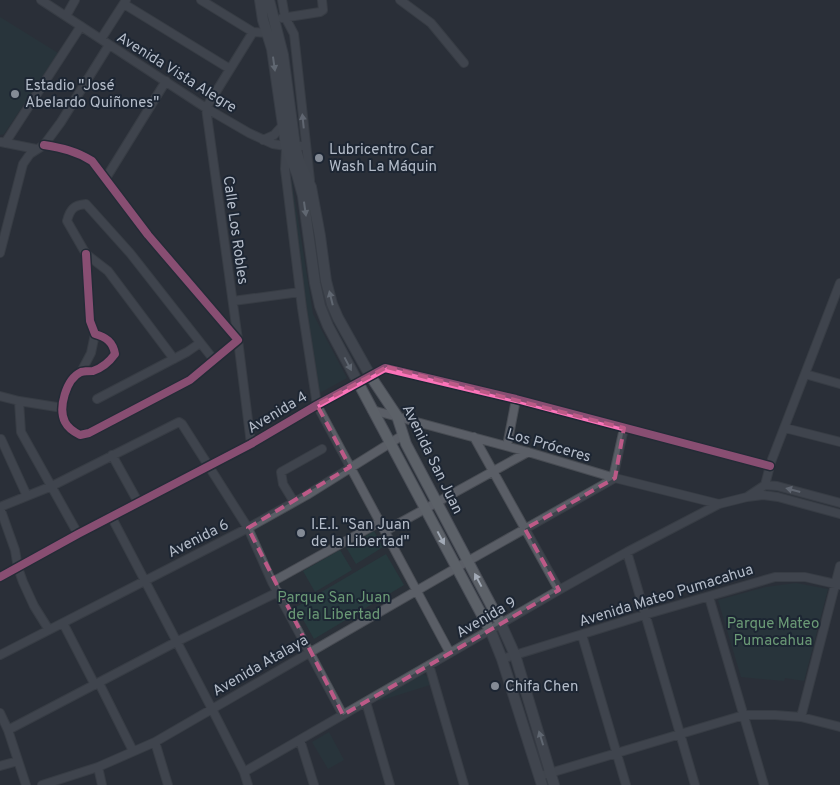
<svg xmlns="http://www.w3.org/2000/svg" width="840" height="785" font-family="Overpass,sans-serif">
<rect width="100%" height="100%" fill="#2a3038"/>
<path fill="#273a3e" d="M0,17L58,53L4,134L0,135Z
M291,175L313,314L347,378L318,394L304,299Z
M374,531L383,547L356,564L346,547Z
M340,550L352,570L315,592L303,571Z
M386,554L404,585L314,639L296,607Z
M796,583L828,589L804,681L785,678L784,681L741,677L718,600L766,587Z
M422,674L427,676L430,685L379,701L378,699Z
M329,732L344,760L328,769L312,742Z"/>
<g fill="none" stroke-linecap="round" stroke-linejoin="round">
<g stroke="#484c53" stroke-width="10">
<path id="minor" d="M41,0L206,108L249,133L273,144L286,146H306
M201,0L253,32L267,33
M282,0L285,17L294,34L310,180
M400,0L431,23L464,63
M124,4L230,69
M66,16L75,0
M282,18L320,12L323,10L322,0
M101,39L126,0
M263,140L274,135L283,125
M1,142L36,149
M5,143L81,26
M44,145C62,148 76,151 92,161L148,235L238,340L190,380L89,433L80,435C74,432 68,428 65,422C58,408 66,379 81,372C85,371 90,371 93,371C102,368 110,361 115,354C113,342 106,337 95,334L90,321L86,254
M286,148L285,169L302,308L317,405L450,653
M106,178L166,81
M0,253L23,164L30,154L44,145L61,122L109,45
M233,301L300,292
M174,359L108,271L86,254L67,221C70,209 74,205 86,204L130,253L214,360
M81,372L91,353L95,334
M805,374L840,384
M0,396L19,401L63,408
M97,399L187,352L200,343
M19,401L21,432L78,534
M372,410L528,452L615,478L719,504
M785,428L840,442
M474,437L559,590
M1,439L27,496
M251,444L238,340L206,108L253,32
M507,446L516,399
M112,455L138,502
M613,478L624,428
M765,485L771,462L840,283
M747,497L765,485L777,486L840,503
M294,502L283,484L281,472L322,449
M0,507L52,486L179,422L182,424L248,528L272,582L343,715
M0,508L15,550L18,568L23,582L34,606L49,630
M111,516L212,709L244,772L248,785
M385,531L528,452
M627,552L695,785
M0,577L78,534L251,444L317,405L385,368L516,399L770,466
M272,582L380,522
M709,597L764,785
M63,623L95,685
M582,635L626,785
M0,655L248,528L307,495L403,435
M502,659L644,615L775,577H805L840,585
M429,665L464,785
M99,683L133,751
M366,702L390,785
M0,713L8,730L26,785
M801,717L840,566
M8,730L176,642L278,592
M300,740L314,785
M155,742L168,785
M0,766L18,761
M98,767L102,785
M244,772L559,590L627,552L719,504L747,497L763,495L778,497L840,514
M540,776L744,715H775L801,717L840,727
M42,785L98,767L155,742L468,561L615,478"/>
</g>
<g stroke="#484c55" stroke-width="12">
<path id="major" d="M260,0L263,20L272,49L286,146L297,174L303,196L315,283L320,306L328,326L492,634L502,659L542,785
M269,0L283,55L295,146L300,164L311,187L320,236L326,281L332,304L338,318L371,377L397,416L406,444L501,624L515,655L554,785"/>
</g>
<use href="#minor" stroke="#5a5e66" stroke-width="8"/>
<use href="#major" stroke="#5c6168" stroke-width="10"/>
<g stroke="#1d2633" stroke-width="11">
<path id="cycleway" d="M44,145C62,148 76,151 92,161L148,235L238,340L190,380L89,433L80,435C74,432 68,428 65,422C58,408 66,379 81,372C85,371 90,371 93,371C102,368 110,361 115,354C113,342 106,337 95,334L90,321L86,254
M0,577L78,534L251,444L317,405L385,368L516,399L770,466"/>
</g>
<use href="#cycleway" stroke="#fb73b8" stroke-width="8"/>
</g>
<defs><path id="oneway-solid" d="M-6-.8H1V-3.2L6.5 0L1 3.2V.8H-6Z" transform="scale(1.25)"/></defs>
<g fill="#a2aab6">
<use href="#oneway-solid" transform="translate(274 64) rotate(82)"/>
<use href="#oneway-solid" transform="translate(305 209) rotate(82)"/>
<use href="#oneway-solid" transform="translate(331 298) rotate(-104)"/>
<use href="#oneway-solid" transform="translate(348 364) rotate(62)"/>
<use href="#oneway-solid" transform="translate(441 538) rotate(62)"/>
<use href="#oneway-solid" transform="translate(478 580) rotate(-118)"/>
<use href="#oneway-solid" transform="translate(541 738) rotate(-107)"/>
</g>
<g fill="#a2a9b5">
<use href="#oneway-solid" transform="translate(303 121) rotate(-96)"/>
<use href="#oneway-solid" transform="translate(793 490) rotate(-165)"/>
</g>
<path d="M0 0H840V785H0ZM387,367L624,428L615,478L525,529L559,590L343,715L248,528L350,467L317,405Z" fill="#2a3038" fill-opacity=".55" fill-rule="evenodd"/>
<path fill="none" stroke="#bc5a87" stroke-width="4" stroke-dasharray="10 6" stroke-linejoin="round" d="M387,367L624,428L615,478L525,529L559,590L343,715L248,528L350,467L317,405Z"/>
<g fill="#848b96" stroke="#1d2633" stroke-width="2">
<circle cx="15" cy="94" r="5"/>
<circle cx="319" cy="158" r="5"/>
<circle cx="301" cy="533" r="5"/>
<circle cx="495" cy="686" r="5"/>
</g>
<g text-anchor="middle" stroke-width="4" stroke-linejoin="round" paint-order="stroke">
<g font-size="15" fill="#b4bcc9" stroke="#1d2633">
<text transform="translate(177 72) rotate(32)" y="5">Avenida Vista Alegre</text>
<text transform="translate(236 230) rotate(82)" y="5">Calle Los Robles</text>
<text transform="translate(277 412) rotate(-31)" y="5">Avenida 4</text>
<text transform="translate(549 445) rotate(16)" y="5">Los Próceres</text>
<text transform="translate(433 459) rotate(64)" y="5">Avenida San Juan</text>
<text transform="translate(198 538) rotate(-27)" y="5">Avenida 6</text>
<text transform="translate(666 595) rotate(-17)" y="5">Avenida Mateo Pumacahua</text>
<text transform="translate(486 617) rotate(-30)" y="5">Avenida 9</text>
<text transform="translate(260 665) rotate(-30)" y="5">Avenida Atalaya</text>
</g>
<g font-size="15" fill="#b4bcc9" stroke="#1d2633" text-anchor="start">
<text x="25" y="90">Estadio "José<tspan x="25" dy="17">Abelardo Quiñones"</tspan></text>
<text x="329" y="154">Lubricentro Car<tspan x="329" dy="17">Wash La Máquin</tspan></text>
<text x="311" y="529">I.E.I. "San Juan<tspan x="311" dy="17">de la Libertad"</tspan></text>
<text x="505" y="691">Chifa Chen</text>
</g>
<g font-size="15" fill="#6b9a76" stroke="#1d2633">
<text x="334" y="602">Parque San Juan<tspan x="334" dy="17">de la Libertad</tspan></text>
<text x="773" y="628">Parque Mateo<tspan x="773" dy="17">Pumacahua</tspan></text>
</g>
</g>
</svg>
